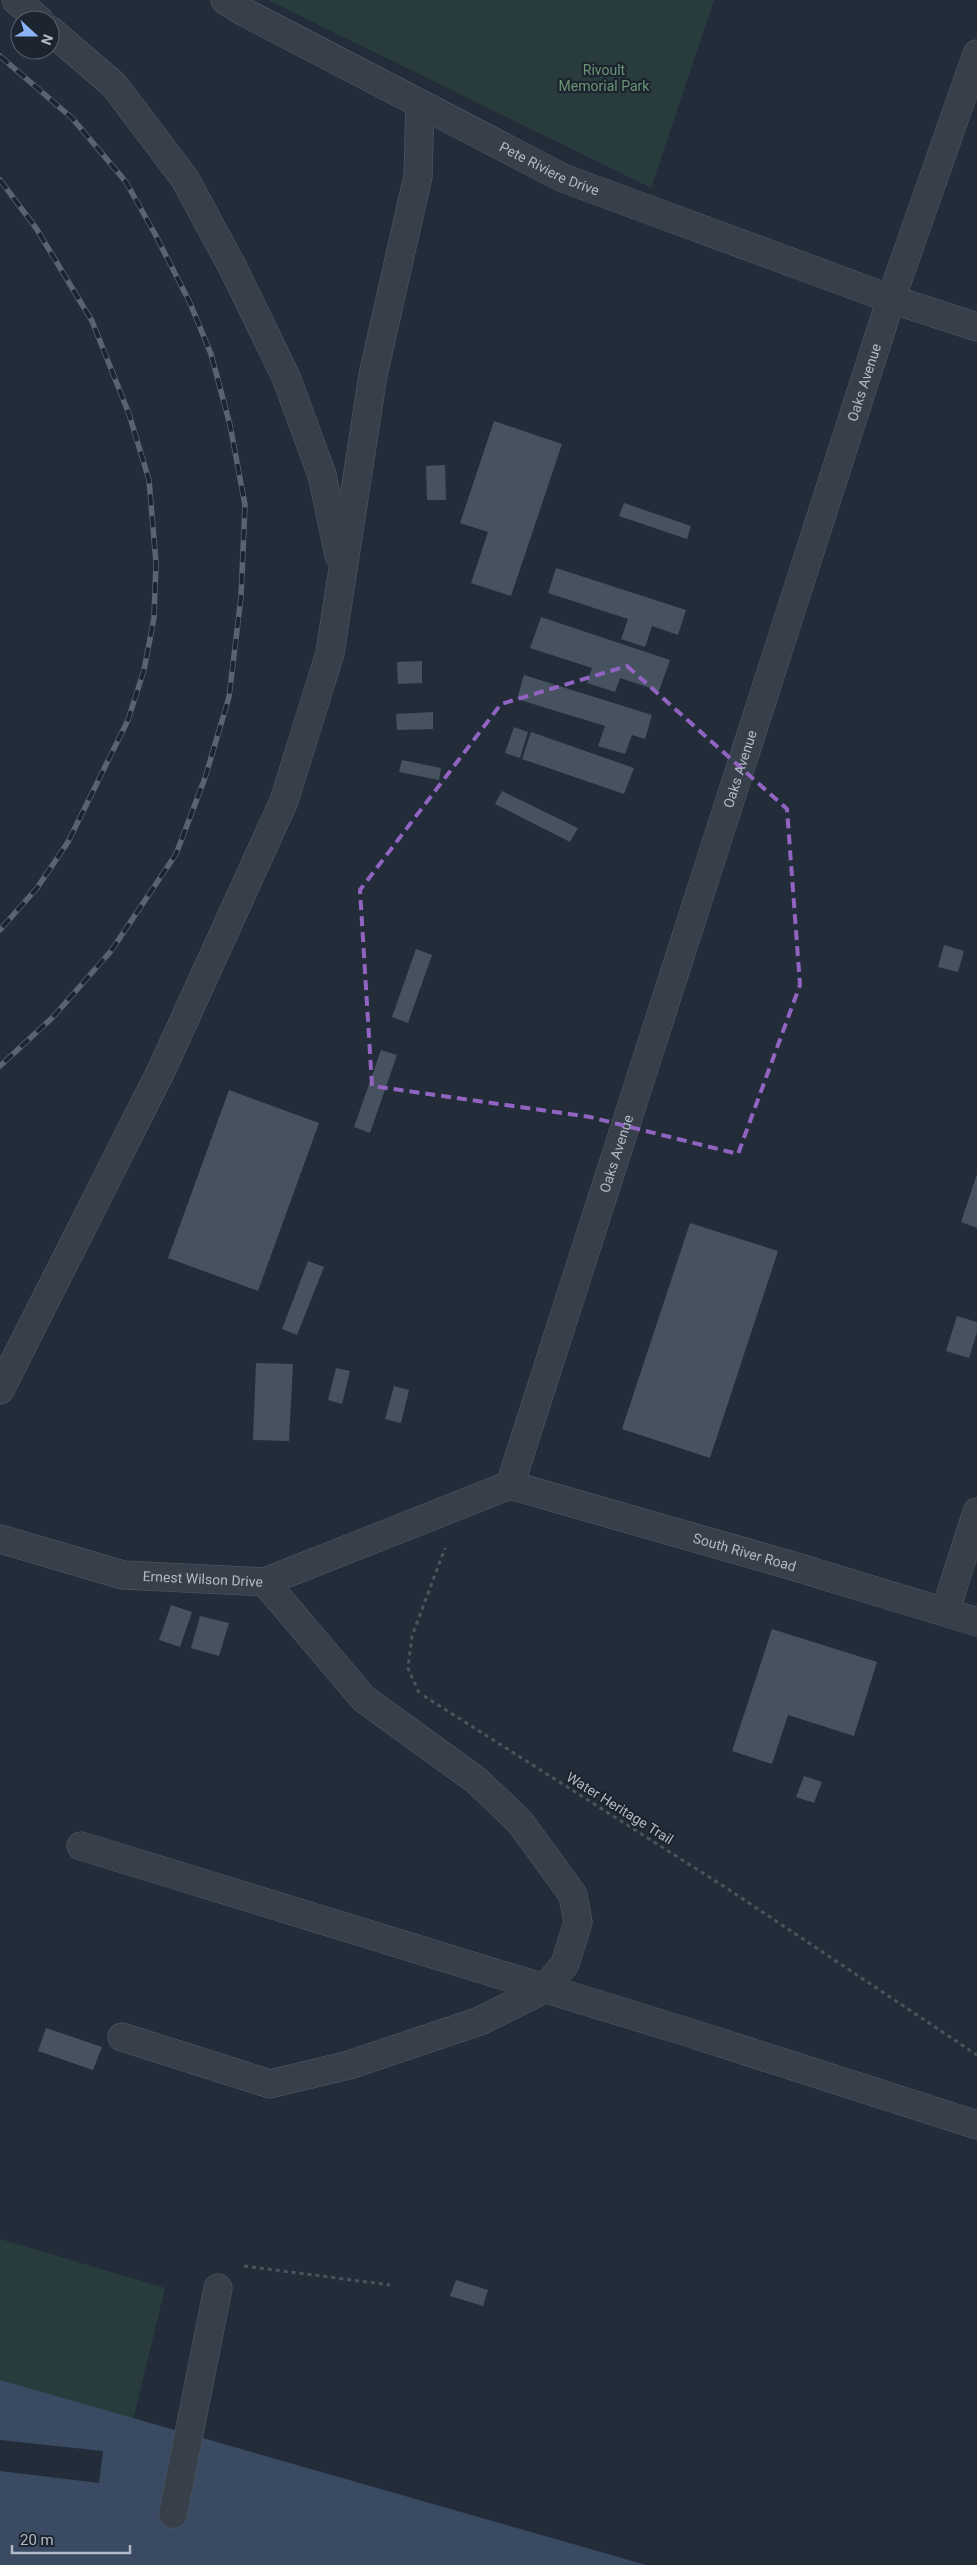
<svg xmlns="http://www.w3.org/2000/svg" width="977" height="2565" font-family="Roboto,sans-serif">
<rect width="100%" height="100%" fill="#232d39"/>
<path fill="#283c3d" d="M268,0H714L651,188Z
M0,2239L165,2288L117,2487L0,2465Z"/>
<path fill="#394a62" d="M0,2380L594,2550L646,2565H0Z"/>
<path fill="#232d39" d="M0,2440L103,2451L99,2483L0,2471Z"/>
<path fill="#475261" d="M494,421L562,444L511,596L471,583L488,532L460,523Z
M445,465L446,500H427L426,466Z
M624,503L691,526L687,539L619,516Z
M556,568L686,610L678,635L652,626L645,647L621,639L628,619L548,593Z
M541,617L670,660L659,691L620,678L615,692L587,683L592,668L530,648Z
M422,661V683L398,684L397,662Z
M524,675L652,715L645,739L632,735L625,754L598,746L605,726L517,699Z
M433,712V729L397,730L396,714Z
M514,727L528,732L520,758L505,753Z
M531,732L634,768L624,794L522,759Z
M402,760L441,768L439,780L399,772Z
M502,791L578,828L570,842L495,804Z
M944,945L964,951L958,972L938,967Z
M416,949L432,955L408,1023L392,1017Z
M381,1050L397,1055L370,1133L354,1127Z
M229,1090L319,1123L258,1291L168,1258Z
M977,1174V1228L961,1222Z
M690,1223L778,1251L710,1458L622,1429Z
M308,1261L324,1267L297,1335L282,1329Z
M957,1316L977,1322V1332L969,1358L946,1351Z
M256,1363L293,1364L289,1441L253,1440Z
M336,1368L350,1371L342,1404L328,1400Z
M394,1386L409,1390L401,1423L385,1419Z
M171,1605L192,1612L180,1647L159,1640Z
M200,1616L229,1623L219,1656L191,1648Z
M772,1629L877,1662L854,1736L788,1715L772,1764L732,1751Z
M804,1776L822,1782L814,1803L796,1797Z
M46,2028L102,2047L93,2070L38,2051Z
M456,2280L488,2290L483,2306L450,2296Z"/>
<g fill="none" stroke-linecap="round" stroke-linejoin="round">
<g stroke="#555c68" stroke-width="29">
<g id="minor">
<path d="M16,0L39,20"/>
<path id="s1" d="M225,0L244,12L563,178L891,299L977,327"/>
<path d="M50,30L114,85L185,179L233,268L286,377L322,475L339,555"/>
<path d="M0,1390L161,1071L284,801L330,653L373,375L418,176L420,104"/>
<path id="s2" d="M510,1485L891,299L977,54"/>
<path id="s3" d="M510,1485L793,1566L977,1622"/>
<path id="s4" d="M0,1539L123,1575L265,1582L510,1485"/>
<path d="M945,1612L977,1512"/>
<path d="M81,1846L684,2031L977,2125"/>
<path d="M122,2037L270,2084L349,2065L480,2021L544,1989L565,1964L578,1922L573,1895L520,1822L476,1780L364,1699L265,1582"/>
<path d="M173,2514L218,2288"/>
</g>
</g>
<path stroke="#45575a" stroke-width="3" stroke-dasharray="4 4" stroke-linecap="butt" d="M419,1693L408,1668L412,1636L445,1548
M424,1696L728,1889L977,2055
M244,2266L390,2285"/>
<use href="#minor" stroke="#373f4a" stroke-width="28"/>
<g stroke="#596371" stroke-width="5.5">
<path id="rail" d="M0,56L72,118L126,182L155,234L190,303L211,354L230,425L245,505L241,597L229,697L205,778L176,854L111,951L53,1017L0,1066
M0,180L36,228L92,321L129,414L149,480L156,563L154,618L144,670L128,720L68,842L37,888L0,930"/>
</g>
<use href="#rail" stroke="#1c242f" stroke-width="4" stroke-dasharray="11" stroke-linecap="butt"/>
</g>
<path fill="none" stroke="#9164c2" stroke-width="4" stroke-dasharray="10 6" stroke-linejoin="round" d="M627,666L787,809L800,985L738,1154L590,1117L372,1086L360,890L501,704Z"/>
<g text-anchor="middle" stroke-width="4.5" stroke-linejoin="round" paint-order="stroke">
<g font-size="14" fill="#6a9575" stroke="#1c242f">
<text x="604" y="75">Rivoult<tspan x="604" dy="16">Memorial Park</tspan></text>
</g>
<g font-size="14" fill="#b2b9c6" stroke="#1c242f">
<text dy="5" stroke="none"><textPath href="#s1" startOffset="366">Pete Riviere Drive</textPath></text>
<text dy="5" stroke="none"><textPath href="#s2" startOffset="1158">Oaks Avenue</textPath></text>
<text dy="5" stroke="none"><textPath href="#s2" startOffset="752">Oaks Avenue</textPath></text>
<text dy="5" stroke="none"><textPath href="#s2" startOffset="348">Oaks Avenue</textPath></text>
<text dy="5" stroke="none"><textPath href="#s3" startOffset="244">South River Road</textPath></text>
<text dy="5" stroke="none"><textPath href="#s4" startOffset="208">Ernest Wilson Drive</textPath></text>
<text transform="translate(620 1808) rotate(32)" y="5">Water Heritage Trail</text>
</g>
</g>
<g transform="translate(35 35) rotate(111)"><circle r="24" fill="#1c242f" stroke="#58606b"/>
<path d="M0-4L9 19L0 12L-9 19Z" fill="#8bb2f2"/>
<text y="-8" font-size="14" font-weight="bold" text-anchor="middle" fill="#b2b9c6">N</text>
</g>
<path d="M12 2545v8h118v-8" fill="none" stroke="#b2b9c6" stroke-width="2.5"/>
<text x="20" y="2545" font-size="15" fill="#b2b9c6" stroke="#1c242f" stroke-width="4" paint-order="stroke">20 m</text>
</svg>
